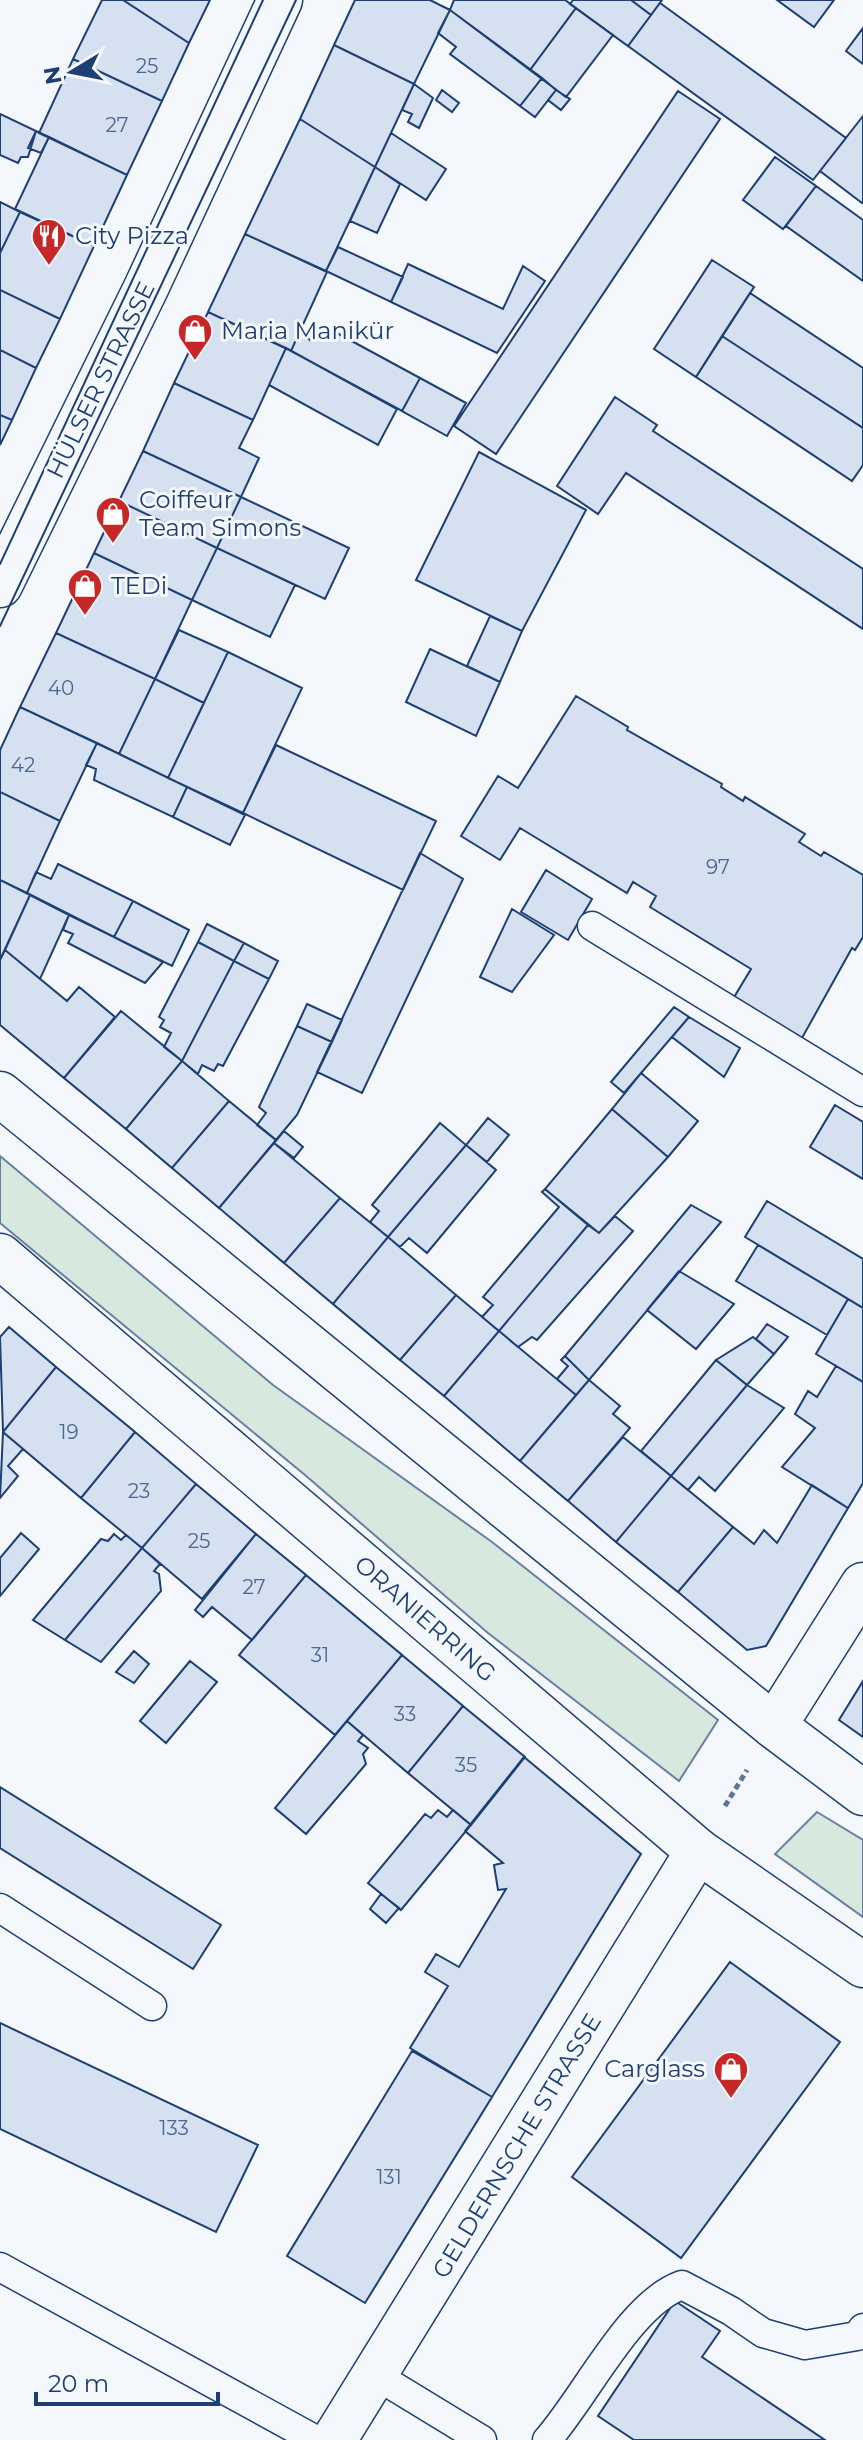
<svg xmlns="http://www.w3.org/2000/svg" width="863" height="2440" font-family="Montserrat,sans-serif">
<rect width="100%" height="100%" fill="#f4f7fb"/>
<path fill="#d7e8df" stroke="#687fa3" stroke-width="2" d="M0,1156L273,1385L492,1542L718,1720L679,1781L488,1633L305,1475L0,1223Z
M817,1812L863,1840V1917L775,1854Z"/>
<path fill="#d5e0f0" stroke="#1d3f73" stroke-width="2" d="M102,0H123L189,43L162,101L73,59Z
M123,0H210L189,43Z
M355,0H430L450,10L414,84L334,45Z
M454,0H565L576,8L530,70L450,10Z
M573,0H631L651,15L628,46L570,4Z
M631,0H662L651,15Z
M777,0H834L814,27Z
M660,3L846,138L813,180L628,46Z
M576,8L613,35L566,97L530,70Z
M450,10L542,78L520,106L450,54L456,47L438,33Z
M863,28V64L846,51Z
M334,45L414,84L375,167L300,119Z
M73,59L162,101L127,175L39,133Z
M542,78L556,90L535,117L520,106Z
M414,84L433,98L419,128L408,122L412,114L402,110Z
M442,90L459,103L452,112L436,100Z
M556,90L570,99L561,110L548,100Z
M678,91L720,119L496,454L454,426Z
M0,114L36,131L28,157H21L18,163L0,155Z
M863,116V201L862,203L820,171Z
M300,119L375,167L326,271L245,234Z
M36,131L49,137L41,153L28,148Z
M391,133L446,169L426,200L375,167Z
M49,137L127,175L94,246L15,209Z
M775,157L816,186L783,229L743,200Z
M375,167L400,184L377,233L350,221Z
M816,186L863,220V281L786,226Z
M0,202L20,212L0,253Z
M20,212L94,246L60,319L0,290V253Z
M245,234L327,272L291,351L208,312Z
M338,247L403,277L391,302L326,271Z
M712,260L754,287L696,377L654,349Z
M408,264L503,309L523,266L545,281L497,353L391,302Z
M0,290L60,319L36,368L0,350Z
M750,293L863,368V428L722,336Z
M208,312L286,348L253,420L174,383Z
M324,326L420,378L402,411L291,351L299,333L310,340L316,328Z
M722,336L863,428V465L852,481L696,377Z
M286,348L397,409L378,445L269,385Z
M0,350L36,368L12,420L0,415Z
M420,378L466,403L447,436L402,411Z
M174,383L253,420L239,448L259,458L241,497L143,451Z
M615,397L657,425L653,431L863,569V629L626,473L598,514L557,486Z
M0,415L12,420L0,445Z
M143,451L241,497L217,548L119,501Z
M479,452L586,510L522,631L416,580Z
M241,497L349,548L325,599L217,548Z
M119,501L217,548L192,600L94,553Z
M217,548L295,585L270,637L192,600Z
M94,553L192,600L155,679L56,633Z
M490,616L522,631L500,682L467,666Z
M179,630L228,652L204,703L155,679Z
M56,633L155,679L119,754L20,707Z
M430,649L500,682L476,736L406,702Z
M228,652L302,688L243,813L168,778Z
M155,679L204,703L168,778L119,754Z
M576,696L628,727L627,730L722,784L721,787L743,801L745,797L805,834L799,842L821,856L824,852L863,875V937L855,950L852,948L802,1038L733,999L751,969L650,907L656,896L633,882L627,893L520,828L500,860L461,836L498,776L518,788Z
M20,707L97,743L60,821L0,792V750Z
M97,743L187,787L173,817L94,780L96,769L86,765Z
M276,745L436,821L403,890L243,813Z
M187,787L245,815L230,845L173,817Z
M0,792L60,821L27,893L0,880Z
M420,853L463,879L362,1093L317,1072Z
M58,864L133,901L114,937L27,893L36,872L51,879Z
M546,870L592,899L568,940L521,912Z
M0,880L30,895L0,960Z
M30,895L69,915L40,979L5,950Z
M133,901L189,930L172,966L114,937Z
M512,909L554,935L512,992L480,977Z
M69,915L114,937L163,962L145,983L68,943L73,934L63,930Z
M207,924L244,943L234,961L198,942Z
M198,942L234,961L182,1061L164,1047L171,1033L160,1027L164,1020L159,1017Z
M244,943L278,961L269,979L234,961Z
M5,950L67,1001L79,987L115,1017L64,1078L0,1025V960Z
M234,961L269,979L223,1066L218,1064L214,1071L202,1065L198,1074L182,1061Z
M307,1004L342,1020L332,1042L297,1026Z
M674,1007L689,1017L624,1093L611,1082Z
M121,1011L182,1061L126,1129L64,1078Z
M689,1017L740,1048L724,1077L672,1037Z
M297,1026L332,1042L297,1115L276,1140L257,1125L266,1113L259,1107Z
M182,1061L229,1101L172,1168L126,1129Z
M641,1073L698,1121L668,1157L612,1109Z
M229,1101L276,1140L219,1208L172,1168Z
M835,1105L863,1122V1179L810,1147Z
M612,1109L668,1157L599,1233L545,1189Z
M488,1118L509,1135L487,1162L466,1145Z
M440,1123L466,1145L388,1237L370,1222L379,1211L372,1205Z
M284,1131L303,1147L294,1158L274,1143Z
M274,1143L340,1198L284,1263L219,1208Z
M466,1145L496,1170L427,1253L409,1238L400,1247L388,1237Z
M545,1189L588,1225L499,1331L482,1317L493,1305L483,1297L559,1207L542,1192Z
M340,1198L388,1237L333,1304L284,1263Z
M767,1201L863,1259V1308L745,1237Z
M691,1205L721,1222L589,1380L565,1356Z
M615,1216L633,1231L537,1340L532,1337L518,1347L499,1331L588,1225L599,1233Z
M388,1237L456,1295L400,1360L333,1304Z
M758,1245L848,1299L827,1335L736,1281Z
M679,1271L734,1304L696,1349L647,1310Z
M456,1295L499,1331L444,1396L400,1360Z
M848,1299L863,1308V1382L816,1354Z
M767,1324L788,1337L774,1354L756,1339Z
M9,1327L56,1367L3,1432L0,1337Z
M499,1331L576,1395L520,1461L444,1396Z
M753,1337L774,1354L747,1385L716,1360Z
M565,1356L589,1380L576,1395L557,1379L568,1366L561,1360Z
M716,1360L747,1385L671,1476L641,1451Z
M836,1366L863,1382V1483L848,1508L782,1467L815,1428L795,1414L808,1391L817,1397Z
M56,1367L135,1432L81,1498L3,1432Z
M589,1380L620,1406L613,1414L630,1428L568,1501L520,1461Z
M747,1385L784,1408L715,1491L699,1477L688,1490L671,1476Z
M3,1432L23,1449L8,1466L18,1476L0,1498Z
M135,1432L196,1484L142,1548L81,1498Z
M623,1437L671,1476L616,1542L568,1501Z
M671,1476L733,1527L678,1592L616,1542Z
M196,1484L256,1534L202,1599L142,1548Z
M812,1485L848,1508L766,1646L747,1650L678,1592L733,1527L754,1544L764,1530L777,1543Z
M21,1533L39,1549L0,1596V1558Z
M114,1534L121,1540L126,1535L142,1548L65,1640L33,1620L101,1539L108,1541Z
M256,1534L306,1575L252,1640L212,1607L203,1617L195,1610Z
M142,1548L160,1564L154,1571L159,1574L161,1591L101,1662L65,1640Z
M306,1575L402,1655L335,1735L239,1655Z
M134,1651L149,1664L134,1683L116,1672Z
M402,1655L463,1706L408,1773L347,1721Z
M190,1661L217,1682L166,1743L140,1721Z
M863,1681V1737L839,1720Z
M463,1706L525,1757L471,1825L408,1773Z
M347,1721L363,1735L358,1741L368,1748L363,1754L366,1764L306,1834L275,1808Z
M524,1757L641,1854L492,2097L410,2048L448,1986L425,1972L436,1954L459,1967L506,1889L498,1890L494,1865L503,1863L465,1831Z
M0,1787L221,1925L193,1969L0,1848Z
M438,1810L447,1817L453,1810L471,1825L401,1910L368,1883L425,1814L431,1818Z
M381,1894L399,1908L386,1923L370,1909Z
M730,1962L840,2042L681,2258L572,2177Z
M0,2023L258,2145L216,2232L0,2129Z
M412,2051L492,2097L365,2303L287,2256Z
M675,2301L720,2331L702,2357L825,2440H634L598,2416Z"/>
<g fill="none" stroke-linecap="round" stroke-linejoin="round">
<g stroke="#1d3f73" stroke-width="31">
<path id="service" d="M592,926L863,1092
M0,1908L152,2006
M0,2267L316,2440
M377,2376L482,2440
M547,2440C586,2396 630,2303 682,2285L731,2311L763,2333L805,2345L857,2336L863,2328"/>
</g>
<g stroke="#1d3f73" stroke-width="47">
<path id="minor" d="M774,1726L863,1585
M334,2440L698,1851"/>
</g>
<g stroke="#1d3f73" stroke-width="47">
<path id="tertiary" d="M0,585L146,288L280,0"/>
</g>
<g stroke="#1d3f73" stroke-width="47">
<path id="primary" d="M0,1094L774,1726L863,1793
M0,1256L698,1851L863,1965"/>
</g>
<path stroke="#5e769c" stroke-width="5" stroke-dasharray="6 4" stroke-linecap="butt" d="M725,1806L747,1770"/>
<use href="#service" stroke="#f4f7fb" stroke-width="28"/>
<use href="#minor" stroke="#f4f7fb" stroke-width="44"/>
<use href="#tertiary" stroke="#f4f7fb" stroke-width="44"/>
<use href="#primary" stroke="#f4f7fb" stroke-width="44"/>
<path stroke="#1d3f73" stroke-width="2" d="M0,564L263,0
M0,626L296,0"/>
</g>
<defs>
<g id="restaurant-pin" transform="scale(1.8)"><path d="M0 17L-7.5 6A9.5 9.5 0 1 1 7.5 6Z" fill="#c62828" stroke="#f4f7fb"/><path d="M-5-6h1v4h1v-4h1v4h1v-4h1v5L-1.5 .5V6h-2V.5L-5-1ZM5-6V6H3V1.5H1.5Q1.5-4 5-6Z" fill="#fff"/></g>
<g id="shop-pin" transform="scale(1.8)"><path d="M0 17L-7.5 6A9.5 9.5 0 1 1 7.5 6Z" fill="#c62828" stroke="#f4f7fb"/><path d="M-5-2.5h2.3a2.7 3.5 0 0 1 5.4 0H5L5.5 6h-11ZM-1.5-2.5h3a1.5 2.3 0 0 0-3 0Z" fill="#fff"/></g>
</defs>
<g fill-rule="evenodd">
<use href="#restaurant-pin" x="49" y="236"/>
<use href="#shop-pin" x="195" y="331"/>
<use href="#shop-pin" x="113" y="514"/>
<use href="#shop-pin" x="85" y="586"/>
<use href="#shop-pin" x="731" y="2069"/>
</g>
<g text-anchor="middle" stroke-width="6" stroke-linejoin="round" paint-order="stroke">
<g font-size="20" fill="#4b6792">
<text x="147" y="73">25</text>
<text x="117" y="132">27</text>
<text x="61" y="695">40</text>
<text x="23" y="772">42</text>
<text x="718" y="874">97</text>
<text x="69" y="1439">19</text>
<text x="139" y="1498">23</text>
<text x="199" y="1548">25</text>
<text x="254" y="1594">27</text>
<text x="320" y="1662">31</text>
<text x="405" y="1721">33</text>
<text x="466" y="1772">35</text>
<text x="174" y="2135">133</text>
<text x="389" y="2184">131</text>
</g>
<g font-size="24" fill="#1d3f73" stroke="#f4f7fb" text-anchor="start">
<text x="75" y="244">City Pizza</text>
<text x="221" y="339">Maria Manikür</text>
<text x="139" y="508">Coiffeur<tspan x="139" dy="28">Team Simons</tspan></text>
<text x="111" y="594">TEDi</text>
<text x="705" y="2077" text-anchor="end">Carglass</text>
</g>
<g font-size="24" fill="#1d3f73" stroke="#f4f7fb">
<text transform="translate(101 380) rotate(-64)" y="8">HÜLSER STRASSE</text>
<text transform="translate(425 1619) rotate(41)" y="8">ORANIERRING</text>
<text transform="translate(517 2146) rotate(-59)" y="8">GELDERNSCHE STRASSE</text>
</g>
</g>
<g transform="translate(72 72) rotate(260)" stroke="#f4f7fb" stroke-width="6" paint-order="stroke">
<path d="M0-6L14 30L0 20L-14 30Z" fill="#1d3f73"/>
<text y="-12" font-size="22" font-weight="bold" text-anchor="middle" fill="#1d3f73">N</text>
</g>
<path d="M36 2392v12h182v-12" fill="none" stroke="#1d3f73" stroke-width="4"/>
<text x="48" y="2392" font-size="24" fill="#1d3f73" stroke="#f4f7fb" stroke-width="6" paint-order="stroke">20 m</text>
</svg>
